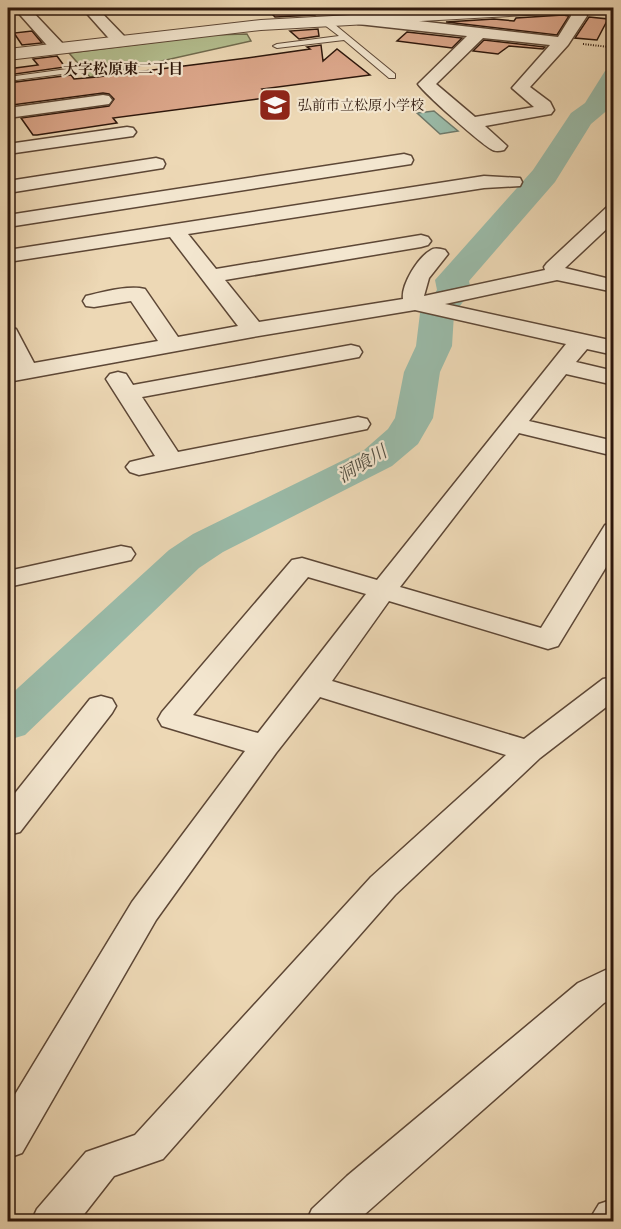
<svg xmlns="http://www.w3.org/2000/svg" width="621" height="1229" font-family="'Old Standard TT','Noto Serif JP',serif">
<rect width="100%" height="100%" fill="#edd8b5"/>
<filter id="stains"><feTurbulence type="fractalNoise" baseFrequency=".00333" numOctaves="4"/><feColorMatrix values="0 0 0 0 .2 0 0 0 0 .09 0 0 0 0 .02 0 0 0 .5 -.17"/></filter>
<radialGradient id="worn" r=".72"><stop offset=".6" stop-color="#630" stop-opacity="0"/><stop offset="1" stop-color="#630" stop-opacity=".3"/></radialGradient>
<path fill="#b4bf90" stroke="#706b4e" stroke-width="1.5" d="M247,34L251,41L90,77L69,53L212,35Z"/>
<path fill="#9abba9" stroke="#6e796a" stroke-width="1.5" d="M434,111L458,131L440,134L417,113Z"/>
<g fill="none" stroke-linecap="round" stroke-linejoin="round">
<path fill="#9abba9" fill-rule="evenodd" d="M614,69V101L610,108L591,124L555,182L469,281L471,291L454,314L452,346L440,372L433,418L418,444L392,466L223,552L199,568L25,735L8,740V697L169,550L193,534L364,450L388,429L395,418L404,372L416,346L420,313L437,290L435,280L533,170L571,113L585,103L605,71Z"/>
</g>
<path fill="#dca78b" stroke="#2d170c" stroke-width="1.5" d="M315,11V15L275,17L270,12Z
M563,15L569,16L557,35L446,22L494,19L514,21L516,18Z
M589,17L608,19L597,40L575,38Z
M318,29L319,36L299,39L290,31Z
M32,31L42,43L22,45L14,33Z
M407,32L462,38L452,48L397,41Z
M484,40L545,47L543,49L509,46L498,54L473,51Z
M321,45L323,61L337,49L370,75L262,89L268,95L262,96L265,98L113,118L117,123L37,135H33L21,118L109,106L114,99L109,94L103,93L12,105L8,98V83L71,75L74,79L97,77L247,58L310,49L307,47Z
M57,56L65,67L8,75V69L38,65L33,59Z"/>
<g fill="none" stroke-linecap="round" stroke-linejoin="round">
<g stroke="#5d4736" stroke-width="2">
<path id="service" d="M322,19H328L395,74V78H389L344,40L277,48L273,46L277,44L339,36L322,23Z
M67,69L71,71L70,73L8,81V77Z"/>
</g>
<g stroke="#5d4736" stroke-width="3">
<path id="minor" d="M14,8H29L65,46L67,49L65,52H53Z
M82,8H97L126,38L128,41L126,44H114Z
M570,8H584L587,16L568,45L530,87L550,102L554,110L551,114L545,115L485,126L507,146L504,150C500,151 495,152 491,149C479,142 426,95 418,84L467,36L358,24L350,19L358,14L558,37L571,16ZM483,38L550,45L512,88L534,107L475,117L436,84Z
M103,95L109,96L112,100L109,104L8,118V108Z
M127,127L133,128L136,132L133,136L8,154V144Z
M404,154L411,156L413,160L411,164L8,227V215Z
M156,158L163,160L165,164L163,168L8,193V181Z
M484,176L520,178L522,182L520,186L484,188L188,234L216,269L421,235L428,237L431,241L428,245L421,247L225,280L259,322L403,299C401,285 418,257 431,250C435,247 441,249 445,250L448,254L429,278L424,296L545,270L544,267L547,263L607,207L614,205V222L565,268L614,280V292L557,280L445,304L614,341V355L587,349L576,362L614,371V385L566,374L529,421L614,441V456L519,433L400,587L541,628L605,525L614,523V554L558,646L548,649L538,646L389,601L332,681L524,739L603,679L614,677V701L540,758L395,895L163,1159L114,1176L78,1222H31L37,1209L86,1152L135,1135L371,877L506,755L320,697L276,753L156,920L22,1153L8,1158V1106L132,902L245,751L162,726L158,719L162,712L292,560L302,558L377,580L566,344L415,310L253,337L8,382V368L13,367L8,355V327L16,329L34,363L158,341L131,301L94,307L86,306L83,301L86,296C103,292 128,285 145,289L178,337L238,326L170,237L8,262V250ZM308,577L366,594L258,733L193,715Z
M351,345L359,347L362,352L359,357L142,397L178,452L358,417L367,419L370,424L367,429L139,475L130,472L126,467L130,462L155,456L106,379L110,374L118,372L126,374L133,385Z
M121,546L131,548L135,554L131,560L8,587V571Z
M101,696L112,699L116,706L112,713L20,832L8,835V802L90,699Z
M614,966V998L604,1003L356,1222H306L312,1209L347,1176L578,983Z
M614,1199V1222H588L599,1204Z"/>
</g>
<g stroke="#5d4736" stroke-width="2">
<path id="tertiary" d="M477,8H571L568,12L562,13L261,30L8,60V49L261,20Z"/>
</g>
<path stroke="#2d170c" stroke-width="2" stroke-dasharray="1 1.5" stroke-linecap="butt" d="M583,44L609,47"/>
<use href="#service" fill="#f3e6cf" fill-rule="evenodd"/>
<use href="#minor" fill="#f3e6cf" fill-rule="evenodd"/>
<use href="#tertiary" fill="#f3e6cf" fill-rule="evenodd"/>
</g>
<defs>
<g id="school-square" transform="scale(1.725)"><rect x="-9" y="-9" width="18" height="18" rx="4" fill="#8f2418" stroke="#f3e6cf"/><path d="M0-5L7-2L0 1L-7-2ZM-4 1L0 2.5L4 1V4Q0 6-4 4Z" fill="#fff"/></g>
</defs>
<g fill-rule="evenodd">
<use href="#school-square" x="275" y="105"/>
</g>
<g text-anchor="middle" stroke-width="4.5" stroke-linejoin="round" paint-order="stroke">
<g font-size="14" fill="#2d170c" stroke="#f3e6cf" text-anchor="start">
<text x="298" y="110">弘前市立松原小学校</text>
</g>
<g font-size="15" font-weight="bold" fill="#2d170c" stroke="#f3e6cf">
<text x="123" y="74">大字松原東二丁目</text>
</g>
<g font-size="18" font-style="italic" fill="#535043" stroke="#f3e6cf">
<text transform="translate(362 464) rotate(-31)" y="6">洞喰川</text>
</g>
</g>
<rect width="621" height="1229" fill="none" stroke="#edd8b5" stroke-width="30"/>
<rect x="9" y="9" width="603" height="1211" fill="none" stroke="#2d170c" stroke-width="3"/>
<rect x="15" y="15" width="591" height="1199" fill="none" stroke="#2d170c" stroke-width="1.5"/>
<rect width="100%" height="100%" filter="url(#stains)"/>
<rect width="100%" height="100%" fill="url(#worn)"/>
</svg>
